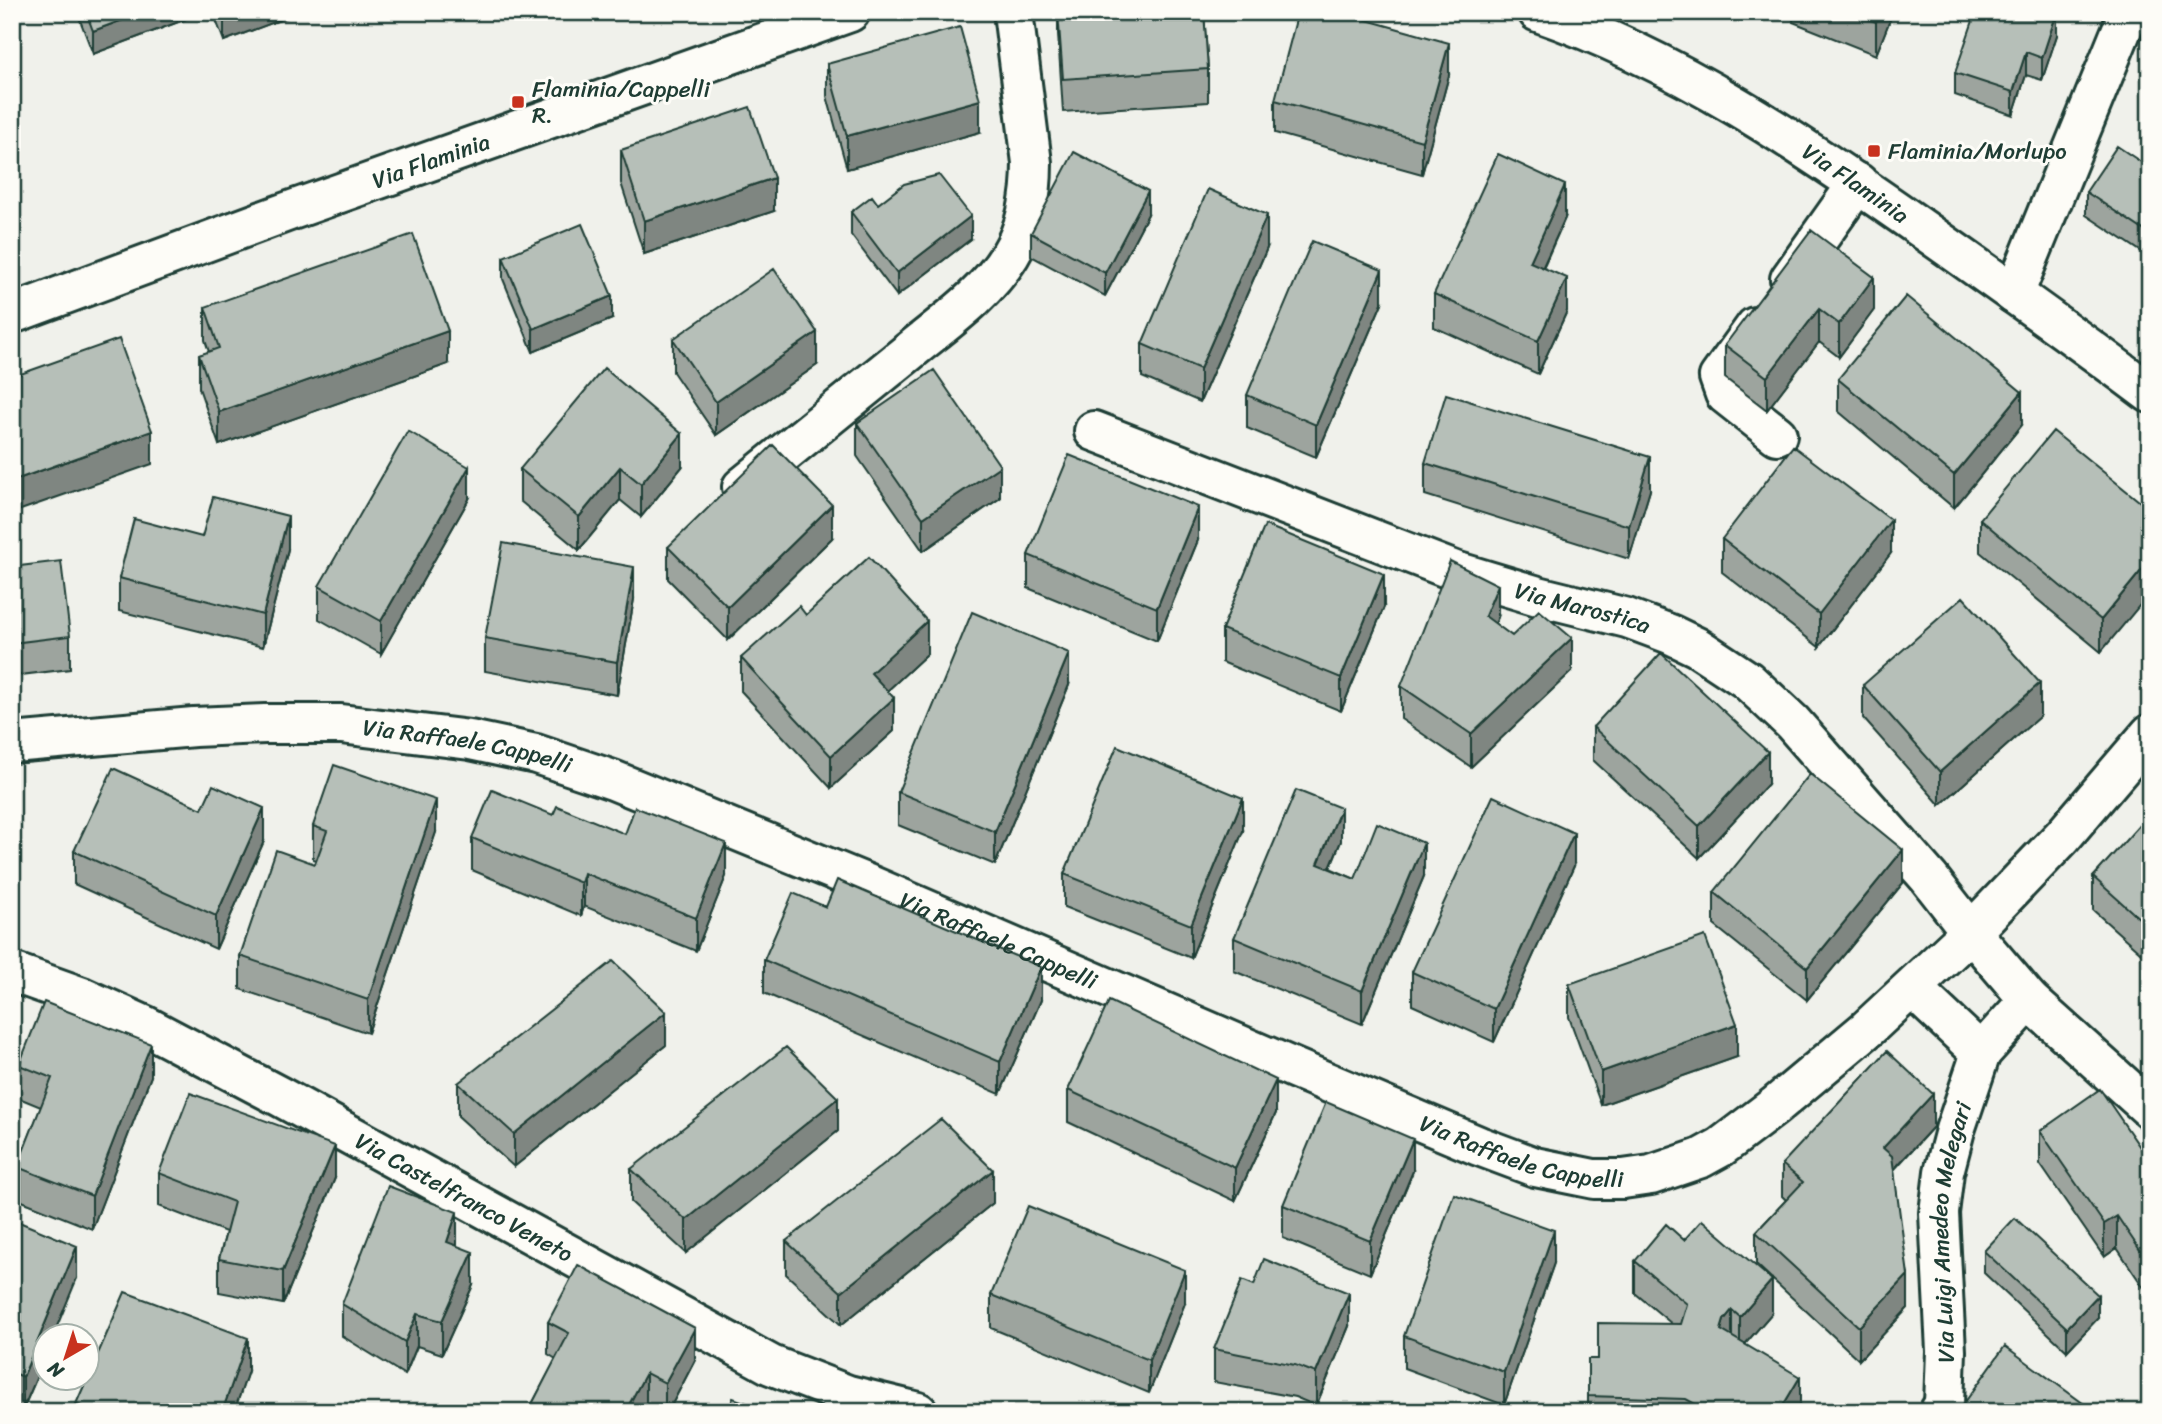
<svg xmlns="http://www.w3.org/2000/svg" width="2162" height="1424" font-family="Sriracha,sans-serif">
<rect width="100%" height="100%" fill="#f0f1eb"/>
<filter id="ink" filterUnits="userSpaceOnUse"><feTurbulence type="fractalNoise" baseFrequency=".0143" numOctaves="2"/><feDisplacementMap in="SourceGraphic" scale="14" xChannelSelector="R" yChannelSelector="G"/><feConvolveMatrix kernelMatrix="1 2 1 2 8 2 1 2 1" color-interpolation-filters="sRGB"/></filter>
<g filter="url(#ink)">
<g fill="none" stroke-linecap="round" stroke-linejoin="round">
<g stroke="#1f3d34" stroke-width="44">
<g id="pedestrian">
<path id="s1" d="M1944,1404L1946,1351L1939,1213L1944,1172L1955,1130L1981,1053"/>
</g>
</g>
<g stroke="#1f3d34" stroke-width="44">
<g id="minor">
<path d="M1790,279L1858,183"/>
<path d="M2014,294L2129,12"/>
<path d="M1755,327L1719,377L1725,394L1777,435"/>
<path id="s2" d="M1094,431L1455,571L1538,596L1627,618L1670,634L1697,647L1747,680L1792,722L1929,878L1971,932L2063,836L2150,734"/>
<path d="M742,487C797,443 851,399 905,355C941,325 985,296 1010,255C1027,227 1032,195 1032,163L1013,12"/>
<path id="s3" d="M12,743L194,727L265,724H341L470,740L536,754L613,780L870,885L1296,1069L1479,1146L1535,1167L1594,1179H1623L1651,1175L1701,1158L1721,1147L1775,1106L1867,1029L1971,932L2029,1000L1981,1053L1912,988"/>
<path id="s4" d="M12,972L82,997L144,1025L279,1096L771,1365L848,1395L918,1412"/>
<path d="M2029,1000L2150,1109"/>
<path d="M1939,1412L1944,1404"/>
</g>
</g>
<g stroke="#1f3d34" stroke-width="44">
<g id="tertiary">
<path id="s5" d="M1538,12C1679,61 1800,143 1921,228C1998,282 2075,337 2150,393"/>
<path id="s6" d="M12,314L292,210L850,12"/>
</g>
</g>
<use href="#pedestrian" stroke="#fdfcf7" stroke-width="38"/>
<use href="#minor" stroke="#fdfcf7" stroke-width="38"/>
<use href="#tertiary" stroke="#fdfcf7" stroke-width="38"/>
</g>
<path fill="#9da49e" stroke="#1f3d34" stroke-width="2" d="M77,12H205L93,54Z
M213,12H301L224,41Z
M1058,12H1204L1208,69V102L1063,112L1058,34Z
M1793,12H1893L1876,55L1793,22Z
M2150,14V48H2149Z
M2057,35L2042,80L2026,75L2013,115L1955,95V73Z
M827,64L980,132L847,169L827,96Z
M1449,75L1422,174L1275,133V100Z
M621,150L774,211L644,254L621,183Z
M2150,168V253L2148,256L2086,215V192Z
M878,204L971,239L897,296L851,235V212Z
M1148,214L1105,296L1031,256V233Z
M1565,218L1543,268L1567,311L1538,374L1434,327V294Z
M1267,248L1200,402L1142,377V344Z
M503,257L612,319L533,352L503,279Z
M1874,277V310L1839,357L1819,342L1767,410L1725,378V345Z
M1382,303L1316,457L1247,428V395Z
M205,307L448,364L219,445L199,388V355L209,352L205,340Z
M673,339L817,365L716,435L673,372Z
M1838,379L2022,425L1954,508L1838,411Z
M857,423L1000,498L923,551L857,456Z
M1425,463L1650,490L1629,559L1425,495Z
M682,467L641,517L620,500L579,550L520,501V469Z
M469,499L381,654L319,619V586Z
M2150,510L2101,652L1980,552V519Z
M202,537L288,549L263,647L119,611V578Z
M832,538L728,640L668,579V547Z
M1722,539L1891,553L1819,647L1722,572Z
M1198,540L1157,641L1028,588V555Z
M12,567L70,636V669L12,676Z
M634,599L617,695L485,671V638Z
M1384,607L1341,711L1222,662V629Z
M806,615L927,654L887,691L894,731L831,788L741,691V658Z
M1498,617L1495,624L1512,636L1572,671L1471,767L1401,719V686Z
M1069,685L995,865L898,825V792Z
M1863,685L2040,716L1940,805L1863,718Z
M1593,727L1768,784L1699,858L1593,760Z
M553,815L726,876L696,951L584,906L581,916L472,870V838Z
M313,826L436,832L368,1033L240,989V956L315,864L317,860L313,859Z
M2150,827V961L2093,910V877Z
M1243,831L1191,958L1064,907V874Z
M264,841L216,949L74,884V851Z
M1341,841L1330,868L1355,879L1424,876L1362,1024L1234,971V938Z
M1574,866L1494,1042L1412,1005V972Z
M1903,883L1807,1000L1714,925V892Z
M826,907L1041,1000L1000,1094L764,993V960Z
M1569,984L1737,1057L1601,1105L1569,1017Z
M666,1045L514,1167L458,1116V1083Z
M19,1065L151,1076L92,1229L17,1199V1167L41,1107L19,1098Z
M1068,1090L1276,1113L1235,1201L1068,1122Z
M1933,1127L1894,1170L1908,1308L1859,1360L1756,1264V1232L1786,1200L1782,1196V1164Z
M838,1131L686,1253L631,1202V1169Z
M2040,1131L2142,1150L2150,1144V1297L2117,1248L2104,1257L2040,1164Z
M1413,1171L1370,1274L1283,1238V1205Z
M159,1173L335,1178L283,1304L219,1292V1259L226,1232L159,1206Z
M993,1203L841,1325L786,1274V1241Z
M12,1219L77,1278L46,1336V1356L23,1409L12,1405Z
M1984,1251L2098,1318L2067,1351L1984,1273Z
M1635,1261L1772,1313L1745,1344L1800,1409L1799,1412H1588V1359H1598L1672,1324L1635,1293Z
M1554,1263L1504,1405L1404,1368V1336Z
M473,1285L442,1354L417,1346L405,1375L342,1336V1304Z
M991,1295L1185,1303L1149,1393L991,1328Z
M548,1322L695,1360L668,1412H658L646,1405L643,1412H529V1410L556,1359L548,1354Z
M1349,1326L1316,1406L1295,1397L1214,1382V1349Z
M248,1371L234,1412H76V1404Z"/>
<path fill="#7f8681" stroke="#1f3d34" stroke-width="2" d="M144,12H205L93,54V31Z
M224,12H301L224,41Z
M1880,12H1893L1876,55V22Z
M2057,12V35L2042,80V58Z
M1449,43V75L1422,174V141Z
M2026,52V75L2013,115V92Z
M980,100V132L847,169V136Z
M774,178V211L644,254V221Z
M1565,185V218L1530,295V262Z
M1148,191V214L1105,296V273Z
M1267,215V248L1200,402V369Z
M971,216V239L897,296V273Z
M2150,230V253L2148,256V233Z
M1382,270V303L1316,457V425Z
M1874,277V310L1839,357V324Z
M1567,278V311L1538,374V341Z
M612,296V319L533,352V329Z
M1819,309V342L1767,410V377Z
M448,331V364L219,445V412Z
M817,332V365L716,435V402Z
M2022,392V425L1954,508V475Z
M152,431V464L12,513V481Z
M682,434V467L641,517V484Z
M1650,457V490L1629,559V526Z
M1000,466V498L923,551V518Z
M469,467V499L381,654V621Z
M620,467V500L579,550V517Z
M832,505V538L728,640V607Z
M1198,507V540L1157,641V608Z
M288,516V549L263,647V615Z
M1891,520V553L1819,647V614Z
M2150,560V593L2101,652V620Z
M634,567V599L617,695V662Z
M1384,574V607L1341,711V678Z
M1498,585V617L1485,648V616Z
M927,621V654L871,706V673Z
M1572,638V671L1471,767V734Z
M1069,653V685L995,865V832Z
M2040,683V716L1940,805V772Z
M894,698V731L831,788V756Z
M1768,752V784L1699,858V826Z
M1243,798V831L1191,958V925Z
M436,800V832L368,1033V1000Z
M264,808V841L216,949V916Z
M1341,808V841L1318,896V864Z
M1574,833V866L1494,1042V1009Z
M726,843V876L696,951V918Z
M1424,843V876L1362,1024V991Z
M1903,850V883L1807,1000V968Z
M584,873V906L581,916V883Z
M1041,967V1000L1000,1094V1062Z
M666,1012V1045L514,1167V1134Z
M1737,1024V1057L1601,1105V1072Z
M151,1044V1076L92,1229V1196Z
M1276,1080V1113L1235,1201V1168Z
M1933,1094V1127L1883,1181V1148Z
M838,1098V1131L686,1253V1220Z
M1413,1139V1171L1370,1274V1241Z
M335,1146V1178L283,1304V1271Z
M993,1170V1203L841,1325V1292Z
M457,1212V1245L447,1275V1242Z
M2117,1216V1248L2104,1257V1224Z
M1554,1230V1263L1504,1405V1372Z
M77,1246V1278L53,1336H46V1356L23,1409V1377Z
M473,1252V1285L442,1354V1321Z
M1185,1270V1303L1149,1393V1360Z
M1908,1275V1308L1859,1360V1327Z
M1772,1280V1313L1740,1350V1317Z
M1349,1293V1326L1316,1406V1373Z
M2098,1295V1318L2067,1351V1328Z
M1732,1310V1343L1721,1330L1724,1320Z
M417,1314V1346L405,1375V1342Z
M695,1328V1360L668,1412H665V1383Z
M248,1338V1371L234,1412H222Z
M646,1373V1405L643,1412H625Z
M1800,1377V1409L1799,1412H1781V1409Z"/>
<path fill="#b6bfb8" stroke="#1f3d34" stroke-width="2" d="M86,12H144L93,31Z
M1058,12H1204L1208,69L1063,79Z
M1298,12H1338L1449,43L1422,141L1275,100Z
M1850,12H1880L1876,22Z
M1976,12H2057L2042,58L2026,52L2013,92L1955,73Z
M960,27L980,100L847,136L827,64Z
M750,107L774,178L644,221L621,150Z
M2117,146L2150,168V230L2148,233L2086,192Z
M1074,152L1148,191L1105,273L1031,233Z
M1498,154L1565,185L1530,262L1567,278L1538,341L1434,294Z
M939,175L971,216L897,273L851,212L872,196L878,204L904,184Z
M1208,189L1267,215L1200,369L1142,344Z
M582,224L612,296L533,329L503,257Z
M1811,230L1874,277L1839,324L1819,309L1767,377L1725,345Z
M413,234L448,331L219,412L199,355L219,348L205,307Z
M1312,241L1382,270L1316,425L1247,395Z
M774,269L817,332L716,402L673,339Z
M1906,296L2022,392L1954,475L1838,379Z
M119,339L152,431L12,481V377Z
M604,368L682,434L641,484L620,467L579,517L520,469Z
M934,370L1000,466L923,518L857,423Z
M1446,394L1650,457L1629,526L1425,463Z
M408,431L469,467L381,621L319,586Z
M2053,431L2150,510V560L2101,620L1980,519Z
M773,445L832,505L728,607L668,547Z
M1793,446L1891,520L1819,614L1722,539Z
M1069,455L1198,507L1157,608L1028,555Z
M213,497L288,516L263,615L119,578L134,519L202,537Z
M1265,525L1384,574L1341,678L1222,629Z
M503,543L634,567L617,662L485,638Z
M869,557L927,621L871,673L894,698L831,756L741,658L799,606L806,615Z
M61,561L70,636L12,643V567Z
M1450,561L1498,585L1485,616L1512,636L1539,610L1572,638L1471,734L1401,686Z
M1963,597L2040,683L1940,772L1863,685Z
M972,612L1069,653L995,832L898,792Z
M1661,653L1768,752L1699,826L1593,727Z
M1117,746L1243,798L1191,925L1064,874Z
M334,765L436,800L368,1000L240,956L276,850L315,864L327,831L313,826Z
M113,768L202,809L213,785L264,808L216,916L74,851Z
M1810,774L1903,850L1807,968L1714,892Z
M492,790L553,815L557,806L625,834L635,807L726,843L696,918L584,873L581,883L472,838Z
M1296,790L1341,808L1318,864L1355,879L1377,823L1424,843L1362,991L1234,938Z
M1493,796L1574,833L1494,1009L1412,972Z
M2143,821L2150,827V928L2093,877Z
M837,880L1041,967L1000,1062L764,960L793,893L826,907Z
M1705,936L1737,1024L1601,1072L1569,984Z
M613,961L666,1012L514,1134L458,1083Z
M1109,1001L1276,1080L1235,1168L1068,1090Z
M44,1002L151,1044L92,1196L17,1167L52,1078L19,1065Z
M786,1047L838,1098L686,1220L631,1169Z
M1887,1051L1933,1094L1883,1148L1892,1156L1908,1275L1859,1327L1756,1232L1803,1182L1782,1164Z
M2100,1089L2142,1150L2150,1144V1265L2117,1216L2104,1224L2040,1131Z
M190,1093L335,1146L283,1271L219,1259L234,1202L159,1173Z
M1326,1102L1413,1139L1370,1241L1283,1205Z
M941,1119L993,1170L841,1292L786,1241Z
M388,1186L457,1212L447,1242L473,1252L442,1321L417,1314L405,1342L342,1304Z
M1454,1194L1554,1230L1504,1372L1404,1336Z
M1028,1206L1185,1270L1149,1360L991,1295Z
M2015,1218L2098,1295L2067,1328L1984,1251Z
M12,1219L77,1246L23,1377L12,1372Z
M1702,1220L1772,1280L1740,1317L1732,1310L1724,1320L1721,1330L1800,1377L1781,1409L1786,1412H1710L1686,1399L1588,1396V1359H1598V1323L1681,1324L1687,1304L1635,1261L1666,1224L1684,1240Z
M1264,1259L1349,1293L1316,1373L1295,1365L1214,1349L1242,1280L1254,1285Z
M578,1265L695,1328L665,1383L646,1373L625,1412H532L529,1410L569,1333L548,1322Z
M125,1292L248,1338L222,1412H98L76,1404Z
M2005,1346L2095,1412H1958Z
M733,1398L772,1412H728Z"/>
</g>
<g fill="#c8321e" stroke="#fdfcf7" stroke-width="2.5">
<rect x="511" y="95" width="14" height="14" rx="3.5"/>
<rect x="1867" y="144" width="14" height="14" rx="3.5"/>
</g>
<g text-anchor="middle" stroke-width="6" stroke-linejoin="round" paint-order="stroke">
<g font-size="23" fill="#1f3d34" stroke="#fdfcf7" text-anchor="start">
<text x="532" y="97">Flaminia/Cappelli<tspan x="532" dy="26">R.</tspan></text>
<text x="1888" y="159">Flaminia/Morlupo</text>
</g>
<g font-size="23" fill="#1f3d34" stroke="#fdfcf7">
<text dy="8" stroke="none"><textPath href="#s6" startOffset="446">Via Flaminia</textPath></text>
<text dy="8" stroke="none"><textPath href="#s5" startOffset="362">Via Flaminia</textPath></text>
<text dy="8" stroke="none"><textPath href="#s2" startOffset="520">Via Marostica</textPath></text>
<text dy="8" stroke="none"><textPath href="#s3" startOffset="458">Via Raffaele Cappelli</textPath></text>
<text dy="8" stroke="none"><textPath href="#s3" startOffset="1026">Via Raffaele Cappelli</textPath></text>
<text dy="8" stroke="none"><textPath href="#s3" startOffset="1592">Via Raffaele Cappelli</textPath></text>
<text dy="8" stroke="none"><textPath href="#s4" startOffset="506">Via Castelfranco Veneto</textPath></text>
<text dy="8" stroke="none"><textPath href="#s1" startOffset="173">Via Luigi Amedeo Melegari</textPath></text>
</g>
</g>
<rect width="2162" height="1424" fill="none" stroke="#fdfcf7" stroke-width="42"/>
<rect x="21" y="21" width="2120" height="1382" fill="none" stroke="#1f3d34" stroke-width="2.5" filter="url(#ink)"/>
<g transform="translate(66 1357) rotate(219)"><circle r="33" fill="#fdfcf7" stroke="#a4b0a9" stroke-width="2"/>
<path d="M0-5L12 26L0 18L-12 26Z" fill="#c8321e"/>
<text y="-10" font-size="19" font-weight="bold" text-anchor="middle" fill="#1f3d34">N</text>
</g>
</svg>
